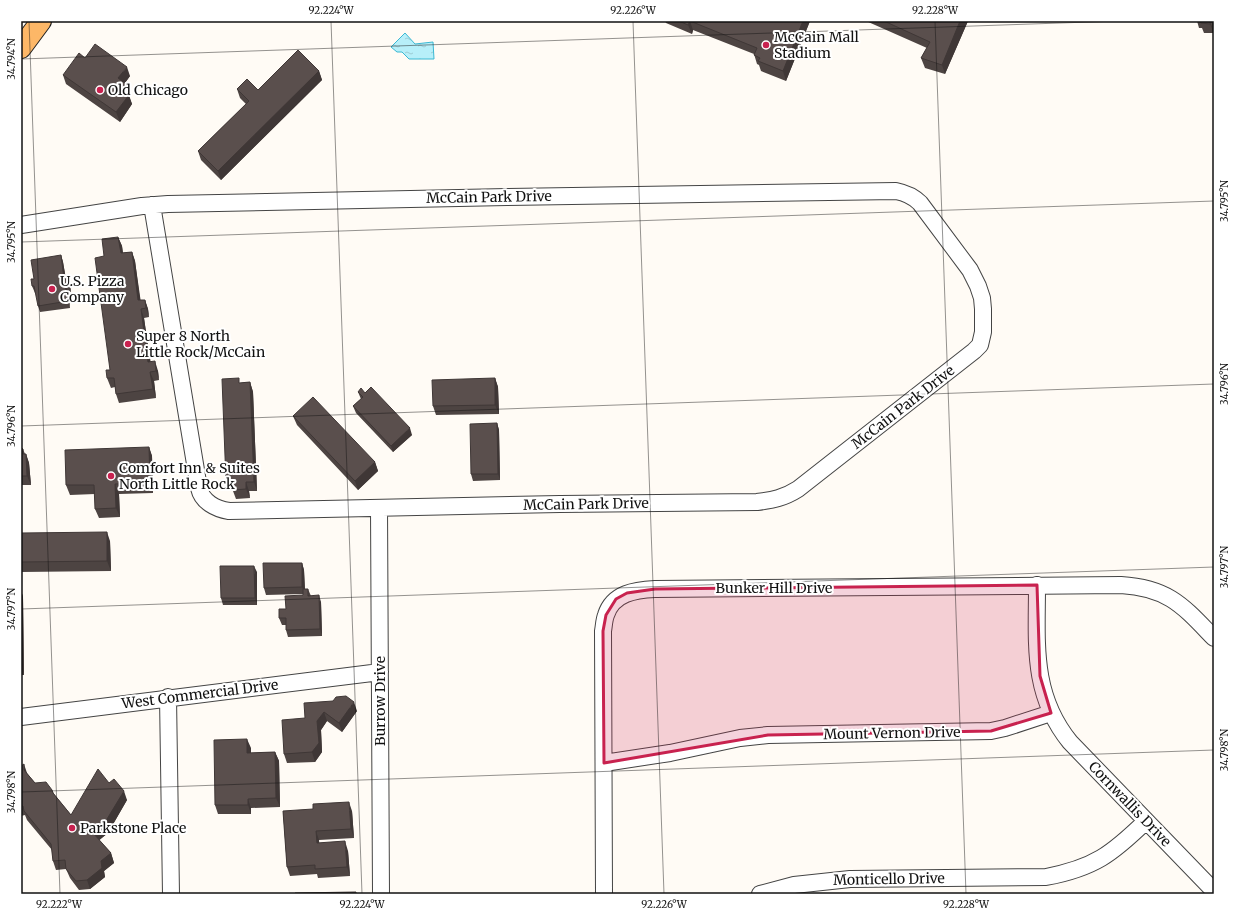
<svg xmlns="http://www.w3.org/2000/svg" width="1235" height="915" font-family="Merriweather,serif">
<defs>
<pattern id="water-ripples" width="26" height="14" patternUnits="userSpaceOnUse"><rect width="26" height="14" fill="#b7eff9"/><path d="M2 4q2-2 4 0t4 0M15 11q2-2 4 0t4 0" fill="none" stroke="#9cccd4"/></pattern>
</defs>
<rect width="100%" height="100%" fill="#fffbf5"/>
<path fill="url(#water-ripples)" stroke="#3bb8d3" d="M405,33L415,44L433,42L434,59H409L402,52H397L391,47Z"/>
<g fill="none" stroke-linecap="round" stroke-linejoin="round">
<g stroke="#444" stroke-width="18">
<path id="minor" d="M21,225L142,206L168,204L507,197L896,191C906,193 913,196 920,203L970,270L978,286L982,298L983,309V332L980,345L974,351L798,489C784,498 773,500 757,502L560,504L229,511C216,509 202,502 199,488L152,205
M379,508L381,894
M1037,585C1037,643 1031,694 1070,742L1214,891
M168,697L171,894
M21,717L380,672
M604,763L670,753L740,738L768,735L991,731L1005,728L1051,713
M604,894L603,631C604,626 604,620 606,615C613,593 635,590 655,589L1121,585C1169,588 1183,606 1214,638
M760,894L794,885L850,879L1046,877C1094,868 1112,854 1146,821"/>
</g>
<g stroke="#222" stroke-width="22">
<path id="major" d="M21,48L41,21"/>
</g>
<use href="#minor" stroke="#fff" stroke-width="16"/>
<use href="#major" stroke="#fdb767" stroke-width="20"/>
</g>
<path fill="#4d4442" d="M665,21H810L786,81L761,71L759,65L757,64L754,54L693,30L692,34L666,23Z
M866,21H968L945,74L925,68L921,58L927,48Z
M1197,21H1214V33H1204L1202,28H1199Z
M85,58L130,76L125,83L130,93L128,94L132,104L120,122L66,84L63,75Z
M319,71L322,80L221,180L201,160L198,151L246,104L240,98L237,89L258,90Z
M118,237L122,246L123,253L132,252L135,261L140,300H145L148,309L149,317L144,318L150,362L158,371L159,380L154,381L156,398L119,403L116,394L115,387L111,388L107,378L110,370L104,256Z
M61,255L63,262L66,279L70,286L71,292H68L70,308L40,312L38,306L36,293H35L32,286L34,279Z
M495,378L498,387L499,414L436,415L433,406Z
M250,382L253,392L257,491H249L250,498L236,499L233,491H229L226,482L240,383Z
M358,392L365,393L412,435L393,452L356,413L353,406L361,399Z
M293,416L375,462L378,471L358,490L297,425Z
M497,423L499,430L500,480L473,481L471,474Z
M149,447L152,456L153,493L119,494L120,517L99,518L95,509V494L70,495L66,485Z
M21,448L23,449L25,454H26L29,463L31,485H21Z
M21,533L110,541L111,571L21,572Z
M302,563L304,570L305,589H308L311,596L321,602L322,636L288,637L286,630V625H282L279,618L303,595V594L266,595L264,588Z
M257,572V605H223L221,598Z
M21,590L23,597L24,675H21Z
M333,701L357,711L342,732L327,721L321,730L322,752L315,762L287,763L284,754L305,718Z
M251,748V753L275,752L279,761L280,807L251,808V814H218L215,805Z
M21,766L35,783L52,790L54,794L71,815L109,783L127,800L108,833L99,840L111,853L114,863L104,871L105,877L90,889L79,890L70,878L66,869L56,870L53,861L52,850L27,820L25,815L21,816Z
M283,811H352L354,838L319,840V843L348,851L350,876L318,878L317,874L290,876L287,867Z"/>
<path fill="#3f3736" d="M690,21L693,30L692,34L688,25Z
M803,21H810L786,81L783,71Z
M960,21H968L945,74L942,65Z
M1210,22L1214,31V33L1210,24Z
M127,67L130,76L122,87L118,78Z
M319,71L322,80L221,180L218,171Z
M126,84L130,93L125,99L122,90Z
M129,95L132,104L120,122L116,112Z
M118,237L122,246L124,263L121,253Z
M132,252L135,261L142,310L138,300Z
M61,255L63,262L67,286L64,279Z
M67,279L70,286L71,292L68,285Z
M65,285L68,292L70,308L68,301Z
M145,300L148,309L149,317L146,308Z
M141,309L144,318L152,371L148,362Z
M155,361L158,371L159,380L156,371Z
M150,372L154,381L156,398L153,389Z
M495,378L498,387L499,414L495,405Z
M250,382L253,392L257,491L254,482Z
M497,423L499,430L500,480L498,474Z
M410,428L412,435L393,452L391,446Z
M149,447L152,456L153,493L150,483Z
M26,454L29,463L31,485L27,476Z
M375,462L378,471L358,490L355,481Z
M246,482L249,491L250,498L246,489Z
M115,484L119,494L120,517L116,508Z
M107,532L110,541L111,571L107,561Z
M302,563L304,570L305,594L302,587Z
M254,566L257,572V605L255,598Z
M21,590L23,597L24,675L21,666Z
M319,595L321,602L322,636L320,629Z
M354,702L357,711L342,732L339,723Z
M324,712L327,721L321,730L322,752L315,762L312,752L317,721Z
M247,739L251,748V762L247,753Z
M275,752L279,761L280,807L276,798Z
M24,764L27,773L28,780L24,770Z
M124,791L127,800L108,833L97,842L93,833Z
M248,799L251,808V814L248,805Z
M349,802L352,811L354,838L351,829Z
M316,831L319,840L320,852L317,843Z
M345,841L348,851L350,876L347,867Z
M111,853L114,863L104,871L105,877L90,889L87,880L101,861Z"/>
<path fill="#5a4f4d" stroke="#3f3736" d="M679,21H690L688,25Z
M690,21H803L783,71L758,61L760,58L754,55L757,48Z
M884,21H960L942,65L921,58L930,42Z
M1200,21H1214L1210,22V24L1201,23Z
M95,44L127,67L118,78L126,84L122,90L129,95L116,112L63,75L79,53L85,58Z
M298,50L319,71L218,171L198,151L249,101L237,89L247,79L258,90Z
M118,237L121,253L132,252L138,300H145L146,308L141,309L148,362L155,361L156,371L150,372L153,389L116,394L114,378H107L106,370H110L95,258L104,256L102,239Z
M61,255L64,279H67L68,285H65L68,301L38,306L34,286H32L31,279H34L31,260Z
M239,378V383L250,382L254,482H246V489L233,490V482H226L222,379Z
M495,378V405L433,406L432,380Z
M371,387L410,428L391,446L353,406L363,397L358,392L361,388L365,393Z
M313,397L375,462L355,481L293,416Z
M497,423L498,474H471L470,424Z
M149,447L150,483L115,484L116,508L95,509L94,485H66L65,450Z
M21,448L23,449V454H26L27,476H21Z
M107,532V561L21,562V533Z
M263,563H302V587L264,588Z
M220,566H254L255,598H221Z
M303,589H308V596L319,595L320,629L286,630V618H279V609H286L285,596L303,595Z
M346,696L354,702L339,723L324,712L317,721L319,743L312,752L284,754L282,720L305,718L304,703L333,701L336,697Z
M247,739V753L275,752L276,798L248,799V805H215L214,740Z
M24,764V770L35,783L46,782L52,790L53,793L71,815L98,769L109,783L114,779L124,791L104,824L93,833L111,853L101,861L102,868L87,880L76,881L66,869L65,860L53,861L51,844L24,811L23,806H21V766Z
M349,802L351,829L316,831L317,843L345,841L347,867L315,869V865L287,867L283,811L313,809V804Z
M356,892V894H295V893Z"/>
<path fill="#c8224f" fill-opacity="0.2" stroke="#c8224f" stroke-width="3" stroke-linejoin="round" d="M1037,585L1040,676L1051,713L991,731L768,735L604,763L603,631L606,615L616,599L627,593L655,589Z"/>
<path fill="none" stroke="#111" stroke-width="1" stroke-opacity="0.45" d="M29,21L60,894M331,21L362,894M633,21L664,894M935,21L966,894M21,59L1118,21M21,242L1214,201M21,426L1214,384M21,609L1214,567M21,792L1214,750"/>
<g fill="#c8224f" stroke="#fff" stroke-width="1.5">
<circle cx="766" cy="45" r="4"/>
<circle cx="100" cy="90" r="4"/>
<circle cx="52" cy="289" r="4"/>
<circle cx="128" cy="344" r="4"/>
<circle cx="111" cy="476" r="4"/>
<circle cx="72" cy="828" r="4"/>
</g>
<g text-anchor="middle" stroke-width="4" stroke-linejoin="round" paint-order="stroke">
<g font-size="14" fill="#111" stroke="#fff" text-anchor="start">
<text x="774" y="42">McCain Mall<tspan x="774" dy="16">Stadium</tspan></text>
<text x="108" y="95">Old Chicago</text>
<text x="60" y="286">U.S. Pizza<tspan x="60" dy="16">Company</tspan></text>
<text x="136" y="341">Super 8 North<tspan x="136" dy="16">Little Rock/McCain</tspan></text>
<text x="119" y="473">Comfort Inn &amp; Suites<tspan x="119" dy="16">North Little Rock</tspan></text>
<text x="80" y="833">Parkstone Place</text>
</g>
<g font-size="14" fill="#111" stroke="#fff">
<text transform="translate(489 197) rotate(-1)" y="5">McCain Park Drive</text>
<text transform="translate(903 407) rotate(-38)" y="5">McCain Park Drive</text>
<text transform="translate(586 504) rotate(-1)" y="5">McCain Park Drive</text>
<text x="774" y="593">Bunker Hill Drive</text>
<text transform="translate(200 694) rotate(-7)" y="5">West Commercial Drive</text>
<text transform="translate(380 701) rotate(-90)" y="5">Burrow Drive</text>
<text transform="translate(892 733) rotate(-1)" y="5">Mount Vernon Drive</text>
<text transform="translate(1130 804) rotate(46)" y="5">Cornwallis Drive</text>
<text transform="translate(889 879) rotate(-1)" y="5">Monticello Drive</text>
</g>
</g>
<rect width="1235" height="915" fill="none" stroke="#ffffff" stroke-width="44"/>
<rect x="22" y="22" width="1191" height="871" fill="none" stroke="#111" stroke-width="1.5"/>
<g font-size="10" text-anchor="middle" fill="#111">
<text x="331" y="14">92.224°W</text>
<text x="633" y="14">92.226°W</text>
<text x="935" y="14">92.228°W</text>
<text transform="translate(11 59) rotate(-90)" y="4">34.794°N</text>
<text transform="translate(1224 201) rotate(-90)" y="4">34.795°N</text>
<text transform="translate(11 242) rotate(-90)" y="4">34.795°N</text>
<text transform="translate(1224 384) rotate(-90)" y="4">34.796°N</text>
<text transform="translate(11 426) rotate(-90)" y="4">34.796°N</text>
<text transform="translate(1224 567) rotate(-90)" y="4">34.797°N</text>
<text transform="translate(11 609) rotate(-90)" y="4">34.797°N</text>
<text transform="translate(1224 750) rotate(-90)" y="4">34.798°N</text>
<text transform="translate(11 792) rotate(-90)" y="4">34.798°N</text>
<text x="59" y="908">92.222°W</text>
<text x="362" y="908">92.224°W</text>
<text x="664" y="908">92.226°W</text>
<text x="966" y="908">92.228°W</text>
</g>
</svg>
